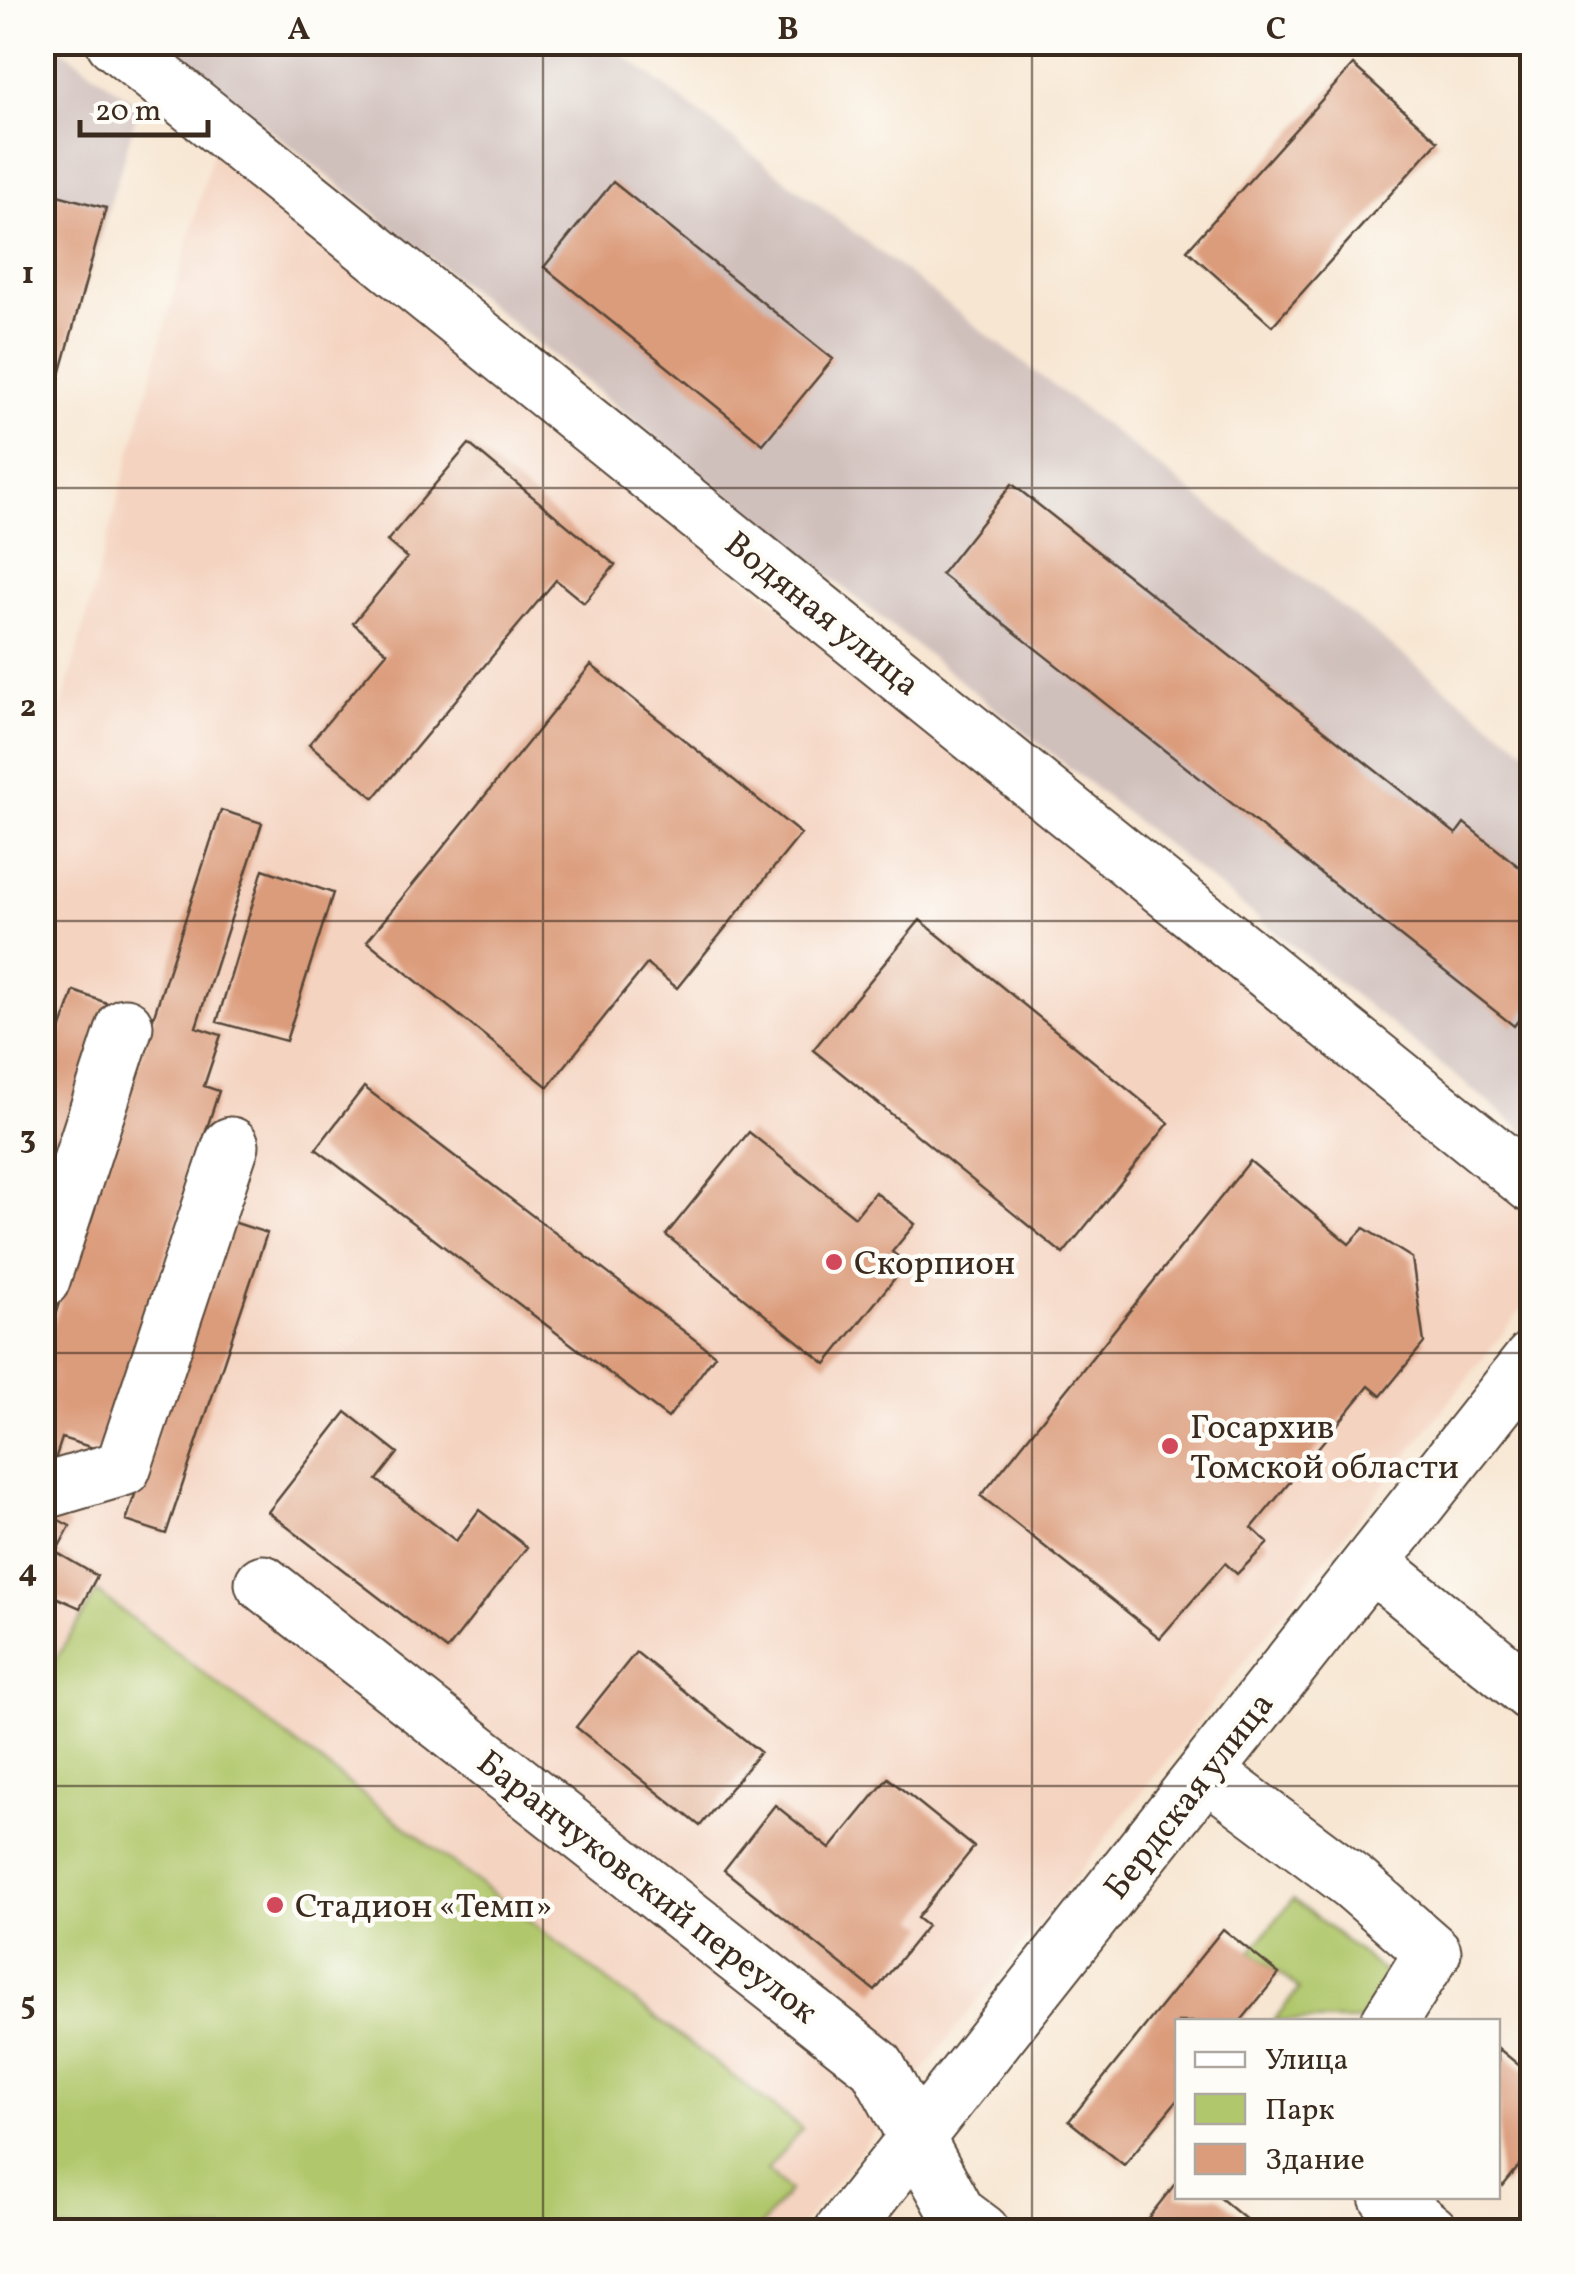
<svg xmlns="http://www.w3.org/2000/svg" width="1575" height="2274" font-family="Vollkorn,serif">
<rect width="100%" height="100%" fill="#fdfcf7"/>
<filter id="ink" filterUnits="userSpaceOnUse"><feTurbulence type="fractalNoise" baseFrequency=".01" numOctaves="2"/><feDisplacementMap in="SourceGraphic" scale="20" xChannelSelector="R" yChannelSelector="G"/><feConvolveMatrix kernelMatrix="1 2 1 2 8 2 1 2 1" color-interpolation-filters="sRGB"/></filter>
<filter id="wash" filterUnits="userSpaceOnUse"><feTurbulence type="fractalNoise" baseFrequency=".0048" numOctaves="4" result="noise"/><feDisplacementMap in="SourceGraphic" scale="40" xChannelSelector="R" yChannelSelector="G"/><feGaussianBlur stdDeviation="2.25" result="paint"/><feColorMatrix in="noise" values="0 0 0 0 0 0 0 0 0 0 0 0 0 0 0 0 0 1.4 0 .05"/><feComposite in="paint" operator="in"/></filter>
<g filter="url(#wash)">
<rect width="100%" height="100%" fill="#f7e6d2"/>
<path fill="#f4d3c0" d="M213,150L1532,1213V1296L797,2231L43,2232V777Z"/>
<path fill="#d0c0bc" d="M52,42L139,106L43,430L42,43Z
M161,43H608L1532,754V1137Z"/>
<path fill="#b1c76c" stroke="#767845" stroke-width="2.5" d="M97,1592L802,2129L767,2170L789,2191L757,2231H43V1680Z
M1293,1899L1383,1971C1389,1992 1373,2006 1360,2021H1273L1299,1989L1251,1951Z"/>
<g id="blocks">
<path fill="#db9c7c" d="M1353,65L1438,141L1272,326L1187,250Z
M613,182L833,359L763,444L544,267Z
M50,193L106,208L57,386L42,382V220Z
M469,444L615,565L584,603L556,580L374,798L309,744L387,652L353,623L407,558L387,541Z
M1012,484L1456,834L1464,823L1532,877V1002L1514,1026L941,574Z
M591,665L801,834L677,988L647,964L548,1087L367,941Z
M221,810L262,823L196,1027L221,1035L204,1086L219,1091L115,1411L109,1453L62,1438L52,1469L42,1466V1358Z
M263,869L333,893L286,1041L217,1022Z
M920,920L1169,1123L1063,1254L813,1050Z
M74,991L115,1006L42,1216V1081Z
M364,1087L715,1355L668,1418L316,1149Z
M749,1132L855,1217L875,1192L915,1224L892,1252L907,1263L826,1364L666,1235Z
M1250,1161L1349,1244L1364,1228L1412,1258L1424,1343L1381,1396L1369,1386L1252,1528L1268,1543L1237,1574L1225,1563L1160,1638L981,1496Z
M227,1220L267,1233L166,1534L126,1521Z
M346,1412L398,1453L377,1480L456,1541L479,1510L527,1547L447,1650L268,1512Z
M42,1511L70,1526L56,1552L97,1576L80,1608L42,1591Z
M636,1652L760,1752L700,1826L576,1727Z
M888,1778L974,1847L917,1918L927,1926L875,1991L724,1870L775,1805L830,1849Z
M1223,1929L1279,1974L1240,2022H1178V2099L1124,2165L1069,2121Z
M1498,2048L1532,2076V2150L1503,2186L1498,2182Z
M1178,2180V2196H1218L1261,2232H1137Z"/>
</g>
</g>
<g filter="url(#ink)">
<use href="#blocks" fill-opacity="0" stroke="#574639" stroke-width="2.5"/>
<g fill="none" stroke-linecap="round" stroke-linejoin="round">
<g stroke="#574639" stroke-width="59">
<path id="minor" d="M114,42L1532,1185
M42,1280L125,1026
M42,1492L123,1468L231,1145
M1371,1563L1532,1694
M263,1583L877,2066L958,2214L982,2232
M1206,1772L1354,1883L1433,1952L1389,2022
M1387,2196L1431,2232
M842,2232L1532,1359"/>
</g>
<use href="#minor" stroke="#fff" stroke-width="55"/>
</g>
</g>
<path fill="none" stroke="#3b2a1e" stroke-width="2.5" stroke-opacity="0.55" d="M543,42V2232M1032,42V2232M42,488H1532M42,921H1532M42,1353H1532M42,1786H1532"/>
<g fill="#d1495b" stroke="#fdfcf7" stroke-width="4">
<circle cx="834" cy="1262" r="10"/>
<circle cx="1170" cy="1446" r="10"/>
<circle cx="275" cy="1905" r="10"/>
</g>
<g text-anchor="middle" stroke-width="9" stroke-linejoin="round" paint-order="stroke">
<g font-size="35" fill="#3b2a1e" stroke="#fdfcf7">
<text transform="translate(823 613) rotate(39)" y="12">Водяная улица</text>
<text transform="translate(1188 1795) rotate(-52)" y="12">Бердская улица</text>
<text transform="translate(648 1886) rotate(38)" y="12">Баранчуковский переулок</text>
</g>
<g font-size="35" fill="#3b2a1e" stroke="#fdfcf7" text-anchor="start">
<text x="854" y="1274">Скорпион</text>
<text x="1190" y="1438">Госархив<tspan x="1190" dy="40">Томской области</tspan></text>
<text x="295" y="1917">Стадион «Темп»</text>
</g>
</g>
<rect width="1575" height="2274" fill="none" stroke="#fdfcf7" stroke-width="110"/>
<rect x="1175" y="2019" width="325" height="180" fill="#fdfcf7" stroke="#afa8a0" stroke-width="2.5"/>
<rect x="1195" y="2052" width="50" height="15" fill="#ffffff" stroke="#afa8a0" stroke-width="2.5"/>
<text x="1265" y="2069" font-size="30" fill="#3b2a1e">Улица</text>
<rect x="1195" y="2094" width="50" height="30" fill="#b1c76c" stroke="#afa8a0" stroke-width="2.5"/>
<text x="1265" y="2119" font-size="30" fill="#3b2a1e">Парк</text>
<rect x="1195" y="2144" width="50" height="30" fill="#db9c7c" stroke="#afa8a0" stroke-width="2.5"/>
<text x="1265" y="2169" font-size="30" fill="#3b2a1e">Здание</text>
<path d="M80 120v15h128v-15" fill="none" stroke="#3b2a1e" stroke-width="5"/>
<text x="95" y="120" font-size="30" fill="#3b2a1e" stroke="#fdfcf7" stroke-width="8" paint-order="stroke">20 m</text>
<rect x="55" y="55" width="1465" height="2164" fill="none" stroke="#3b2a1e" stroke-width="4"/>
<g font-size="32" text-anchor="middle" font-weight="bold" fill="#3b2a1e">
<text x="299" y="39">A</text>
<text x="788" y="39">B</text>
<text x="1276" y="39">C</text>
<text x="28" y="283">1</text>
<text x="28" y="716">2</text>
<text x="28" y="1148">3</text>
<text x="28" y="1581">4</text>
<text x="28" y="2014">5</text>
</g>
</svg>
